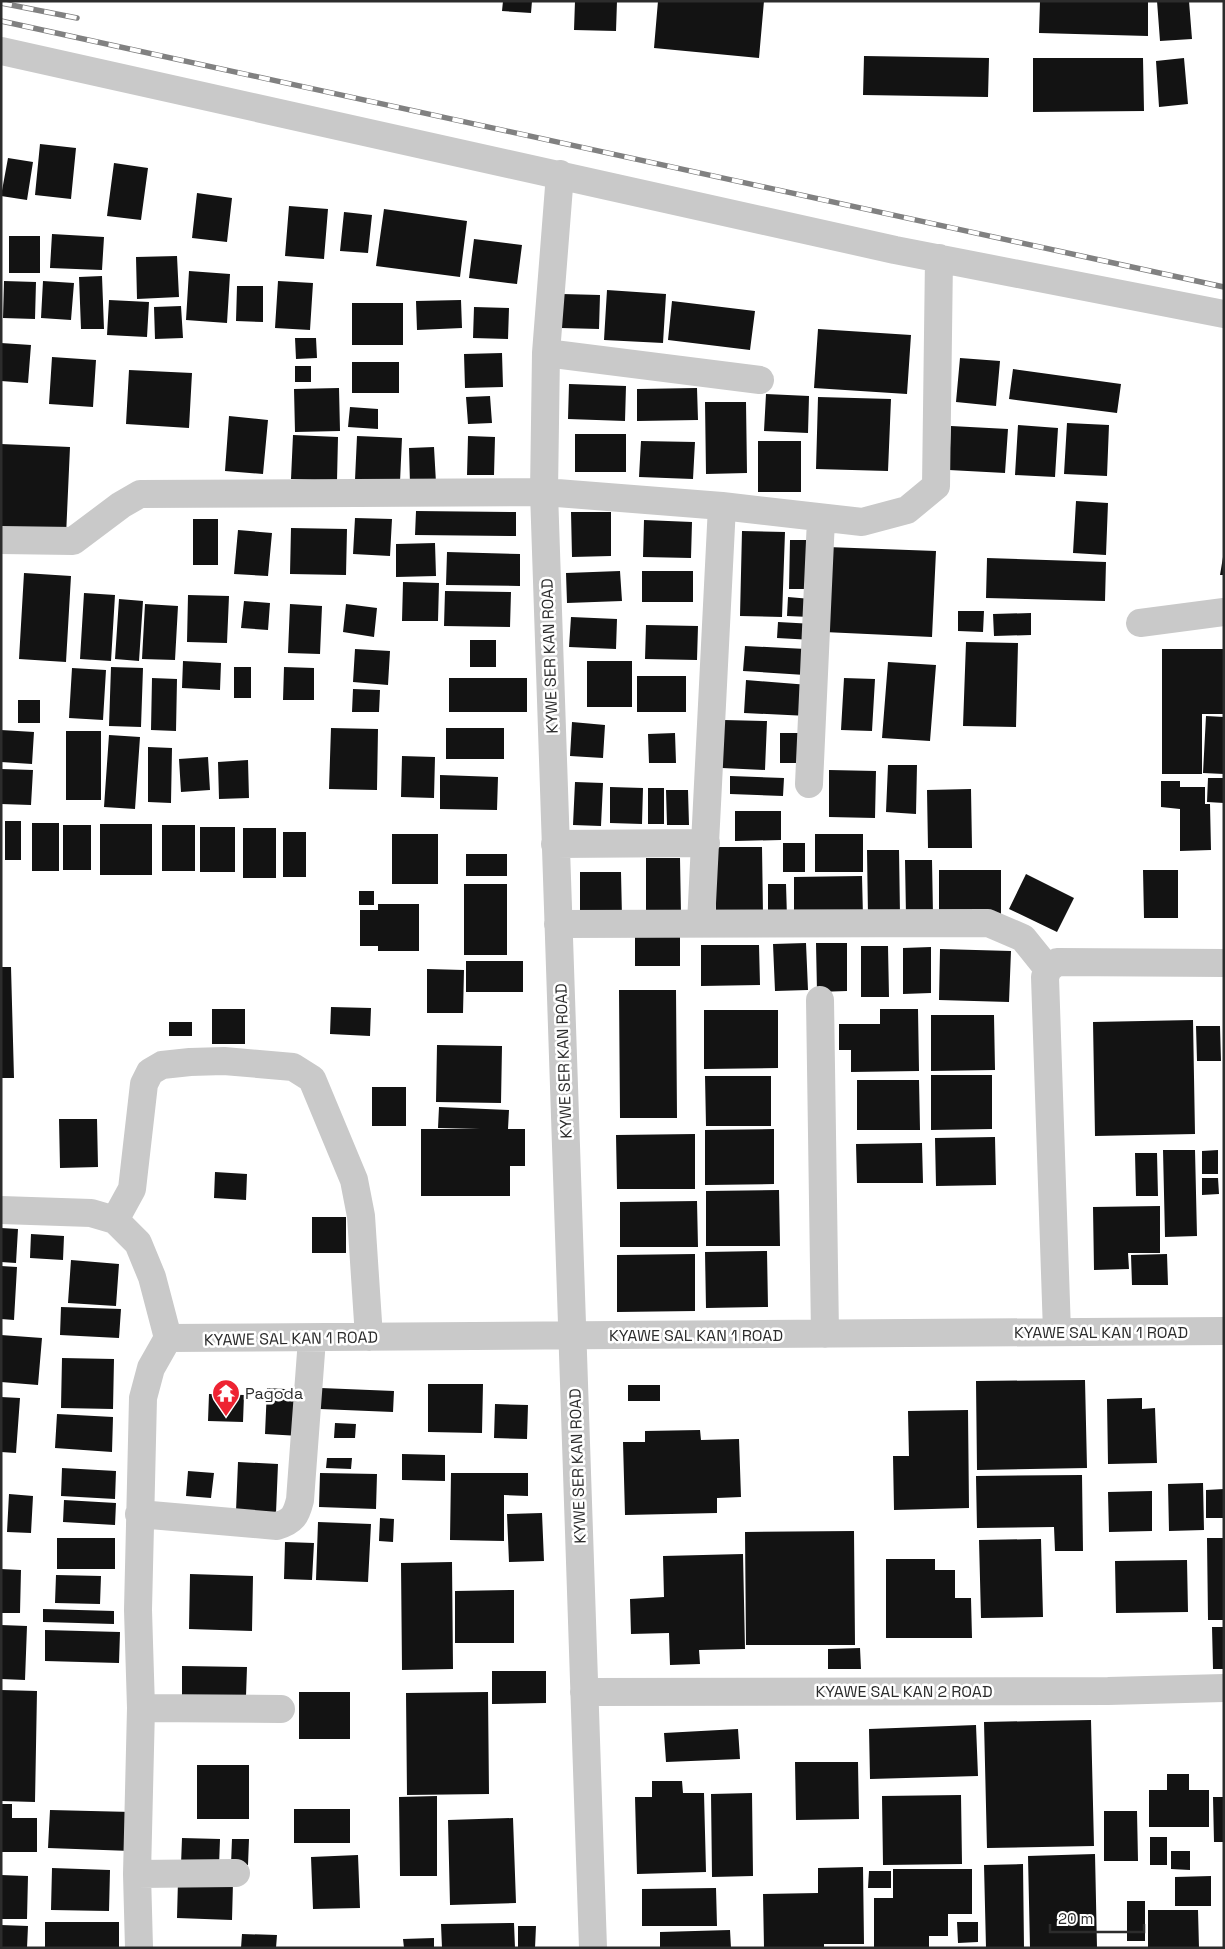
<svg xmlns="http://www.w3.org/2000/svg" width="1225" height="1949" font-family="'Space Grotesk',sans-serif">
<rect width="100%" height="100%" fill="#fff"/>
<path fill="#131313" d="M503,1H532L531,13L502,11Z
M575,1H617L616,31L574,30Z
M658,1H764L759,58L654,48Z
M1040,1H1148V36L1039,33Z
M1157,1H1189L1192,39L1160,41Z
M864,56L989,58L988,97L863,95Z
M1033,58H1143L1144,111L1033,112Z
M1184,58L1188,104L1159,107L1156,61Z
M40,144L76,148L71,199L35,195Z
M8,158L33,162L27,200L1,196Z
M114,163L148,168L141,220L107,216Z
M197,193L232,198L227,242L192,238Z
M289,206L328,209L324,259L285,256Z
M384,209L467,221L460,277L376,266Z
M344,212L372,215L368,253L340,251Z
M52,234L104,237L102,270L50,268Z
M9,236H40V273H9Z
M474,239L522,245L517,284L469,278Z
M177,256L179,297L137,299L136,257Z
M189,271L230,274L227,323L186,320Z
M102,276L104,329H81L79,277Z
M4,281L36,282L35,319L3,318Z
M43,281L74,283L71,320L41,318Z
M278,281L313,283L310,330L275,328Z
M237,286H263V322L236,321Z
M607,290L666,294L663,343L604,340Z
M562,294L600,295L599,329L561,328Z
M109,300L149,302L147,337L107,335Z
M461,300L462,328L417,330L416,301Z
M672,301L755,311L750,350L668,340Z
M352,303H403V345H352Z
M181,306L183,338L155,339L154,307Z
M474,307L509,308L508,339L473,338Z
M818,329L911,335L907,394L814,388Z
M295,338H316L317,358L296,359Z
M1,343L31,345L28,383L1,381Z
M502,353L503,387L465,388L464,354Z
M52,357L96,360L93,407L49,404Z
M960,358L1000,361L996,406L956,402Z
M352,362H399V393H352Z
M295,366H311V382H295Z
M1013,369L1121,384L1117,413L1009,399Z
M129,370L192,373L189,428L126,424Z
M569,384L626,386L625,421L568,419Z
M339,388L340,431L295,432L294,389Z
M697,388L698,420L637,421V389Z
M766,394L809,396L808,433L764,431Z
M490,396L492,423L468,424L466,397Z
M818,397L891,399L888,471L816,469Z
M705,402H746L747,473L706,474Z
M350,407L378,409V429L348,427Z
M229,416L268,420L263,474L225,471Z
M1067,423L1109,425L1107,476L1064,474Z
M1018,425L1058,428L1055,477L1015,475Z
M951,426L1008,429L1005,473L949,470Z
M575,434H626V472H575Z
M293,435L338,437L337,481L291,479Z
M357,436L402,438L400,482L355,480Z
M468,436L495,437L494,475H467Z
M641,441L695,442L693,479L639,477Z
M758,441H801V492H758Z
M1,444L70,447L66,536L1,533Z
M434,447L436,483L410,484L409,448Z
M1076,501L1108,503L1106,555L1073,553Z
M416,511L516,512V536L415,535Z
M571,512H611V556L572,557Z
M355,518L392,519L390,556L353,554Z
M193,519H218V565H193Z
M644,520L692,522L691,558L643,557Z
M291,528L347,529L346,575L290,574Z
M238,530L272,533L268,576L234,574Z
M742,531L785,532L782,617L740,616Z
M790,540H809V589H789Z
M435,543L436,576L396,577V544Z
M827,547L936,551L932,637L824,632Z
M447,552L520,554V586L446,585Z
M1223,557H1224V575H1220Z
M987,558L1106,562L1105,601L986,598Z
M620,571L622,601L567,603L566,573Z
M642,571H693V602H642Z
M24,573L71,576L66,662L19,659Z
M403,582L439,583L438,621H402Z
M445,591L511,592L510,627L444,626Z
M84,593L115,595L111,661L80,659Z
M188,595L229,596L227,643L187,642Z
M788,597L811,599L810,617L787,616Z
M119,599L143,601L139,661L115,659Z
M244,601L270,603L268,630L241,628Z
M145,604L178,606L175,660L142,659Z
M290,604L322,606L320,654L288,653Z
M346,604L377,608L374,637L343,632Z
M958,611H984L983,632L958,631Z
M1031,613V635L994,636L993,614Z
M571,617L617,619L616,649L569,647Z
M778,622L814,624L813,640L777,638Z
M646,625L698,626L697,660L645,659Z
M470,640H496V667H470Z
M966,642L1018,643L1016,727L963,726Z
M745,646L806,649L805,675L743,671Z
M355,649L390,651L388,685L353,682Z
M1162,649H1224V714H1202V774H1162Z
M183,661L221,663L220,690L182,688Z
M587,661H632V707H587Z
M888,662L936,665L930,741L882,738Z
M111,667L143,668L141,727L109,726Z
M234,667H251V698H234Z
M284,667L314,668V700H283Z
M72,668L106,670L103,720L69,718Z
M637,676H686V712H637Z
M152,678L177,679L176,731L151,730Z
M449,678H527V712H449Z
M844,678L875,679L872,731L841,730Z
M746,680L809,685L808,716L744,713Z
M353,689L380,690L379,712H352Z
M18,700H40V723H18Z
M1206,716L1224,717V774L1203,773Z
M724,720L767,721L765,770L722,768Z
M572,722L605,725L603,758L570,756Z
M331,728L378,729L377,790L329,789Z
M446,728H504V759H446Z
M1,730L34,732L32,764L1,762Z
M66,731H101V800H66Z
M675,733L676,763H649L648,734Z
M780,733H809V763H780Z
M109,735L140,737L135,809L104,807Z
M148,747L172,748L171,803L148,802Z
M402,756L435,757L434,798L401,797Z
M208,757L210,790L181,792L179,759Z
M248,760L249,798L219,799L218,762Z
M888,765H917L916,814L886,812Z
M1,769L33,770L31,805L1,804Z
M829,770L876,771L875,818L829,817Z
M440,775L498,777L497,810L440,809Z
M730,776L784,778L783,796L730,794Z
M1208,778H1224V803L1207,802Z
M1161,781H1180V787H1205V804H1210L1211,850L1180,851V809L1161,807Z
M575,782L603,783L601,826L573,825Z
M610,787L643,788L642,824L610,823Z
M648,788H664V824H648Z
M971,789L972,848H928L927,790Z
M666,790H688L689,825H667Z
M735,811H781V840L735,841Z
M5,821H21V860H5Z
M32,823H59V871H32Z
M100,824H152V875H100Z
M63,825H91V870H63Z
M162,825H195V871H162Z
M200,827H235V872H200Z
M243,828H276V878H243Z
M283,832H306V877H283Z
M392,834H438V884H392Z
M815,834H863V872H815Z
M783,843H805V872H783Z
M715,847H762L763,915H716Z
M867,850H899L900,915L868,916Z
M466,854H507V876H466Z
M646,858H680L681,914H646Z
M905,860H932L933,915L906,916Z
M939,870H1001V916L939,917Z
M1143,870H1178V918H1144Z
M580,872H621L622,918H580Z
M1026,874L1074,898L1057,932L1009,909Z
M862,876L863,917H794V877Z
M464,884H507V955H464Z
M768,884H786L787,918H768Z
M359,891H374V905H359Z
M378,904H419V951H378V946H360V910H378Z
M635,928H680V966H635Z
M806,943L808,990L775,991L773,944Z
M816,943H847V991L817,992Z
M701,945H759L760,985L701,986Z
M861,946H888L889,997H861Z
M931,947V993L903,994V948Z
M940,949L1011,951L1009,1002L939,1000Z
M466,961H523V992H466Z
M1,967H11L14,1078H1Z
M427,969L464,970L463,1013H427Z
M619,990H676L677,1118H620Z
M331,1007L371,1008L370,1036L330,1034Z
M212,1009H245V1044H212Z
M880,1009H918L919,1071L851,1072V1050H839V1024H880Z
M704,1010H778V1068L704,1069Z
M931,1015H994L995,1070L931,1071Z
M1193,1020L1195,1134L1095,1136L1093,1022Z
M169,1022H192V1036H169Z
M1196,1026H1220L1221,1061H1197Z
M437,1045L502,1046L501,1103L436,1102Z
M931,1075H992V1129L931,1130Z
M705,1076H771V1126H706Z
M857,1080H919L920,1130H857Z
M372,1087H406V1126H372Z
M439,1107L509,1110L508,1129H525V1166H510V1196H421V1129H480L438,1128Z
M59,1119H97L98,1167L60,1168Z
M774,1129V1184L705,1185V1130Z
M695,1134V1189H617L616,1135Z
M995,1137L996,1185L936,1186L935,1138Z
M922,1143L923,1183H857L856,1144Z
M1163,1150H1195L1197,1236L1165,1237Z
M1218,1150V1174H1202V1151Z
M1135,1153H1157L1158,1196H1136Z
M215,1172L247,1174L246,1200L214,1198Z
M1202,1178H1218L1219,1194L1202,1195Z
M779,1190L780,1246H706V1191Z
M697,1201L698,1247H620V1202Z
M1160,1206V1253H1128L1129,1269L1094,1270L1093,1207Z
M312,1217H346V1253H312Z
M1,1228L18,1229L16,1263L1,1262Z
M31,1234L64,1236L63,1260L30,1258Z
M767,1251L768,1307L706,1308L705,1252Z
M695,1254V1311L617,1312V1255Z
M1167,1254L1168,1285H1132L1131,1255Z
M71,1260L119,1264L116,1306L68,1303Z
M1,1266L17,1267L14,1320L1,1319Z
M61,1307L121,1309L119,1338L60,1335Z
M1,1335L42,1338L38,1385L1,1382Z
M62,1358L114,1359L113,1409L61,1408Z
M1085,1380L1087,1468L977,1470L976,1381Z
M428,1384H483L482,1433L428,1432Z
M628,1385H660V1401H628Z
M267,1388L302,1390L300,1436L265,1434Z
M321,1388L394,1391L393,1412L320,1409Z
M209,1394L244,1395L243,1422L208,1421Z
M1,1397L20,1398L16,1453L1,1452Z
M1142,1398V1409L1155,1408L1157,1463L1108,1464L1107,1399Z
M495,1404L528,1405L527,1439L494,1438Z
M968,1410L969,1508L894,1510L893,1456H909L908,1411Z
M57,1414L113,1417L112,1452L55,1448Z
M335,1423L356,1424L355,1438H334Z
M700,1430L701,1440L739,1439L741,1497L717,1498V1513L625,1515L623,1442H645V1431Z
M402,1454L445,1455V1481L402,1480Z
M327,1458H352L351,1469L326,1468Z
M238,1462L278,1464L276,1513L236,1511Z
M62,1468L116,1471L115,1499L61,1496Z
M188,1471L214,1473L211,1498L186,1496Z
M320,1473L377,1474L376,1509L319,1507Z
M451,1473H528V1496L504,1495V1541L450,1540Z
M1082,1475L1083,1551H1055L1054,1527L977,1528L976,1476Z
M1203,1483L1204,1530L1169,1531L1168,1484Z
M1224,1489V1518H1206V1490Z
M1152,1491V1531L1109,1532L1108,1492Z
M9,1494L33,1496L31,1533L7,1532Z
M64,1500L116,1503L115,1525L63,1522Z
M542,1513L544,1561L509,1562L507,1514Z
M380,1518L394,1519L393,1542L379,1541Z
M318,1522L371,1524L368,1582L316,1580Z
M854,1531L855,1645H746L745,1532Z
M57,1538H115V1569H57Z
M1207,1538H1224V1620H1208Z
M1041,1539L1043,1617L981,1618L979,1540Z
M285,1542L314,1543L312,1580L284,1579Z
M743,1554L745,1649L699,1650L700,1664L670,1665L669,1633L631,1634L630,1599L664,1597L663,1556Z
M886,1559H935V1570H955V1598H971L972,1638H886Z
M1187,1560L1188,1612L1116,1613L1115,1561Z
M452,1562L453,1669L402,1670L401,1563Z
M1,1569L21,1570L20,1613H1Z
M190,1574L253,1576L252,1631L189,1629Z
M56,1575L101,1576L100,1604L55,1603Z
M514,1590V1643H455V1591Z
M43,1609L114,1611V1624L43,1622Z
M1,1625L27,1626L25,1680L1,1679Z
M1212,1627H1224V1669H1213Z
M45,1630L120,1632L119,1663L45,1661Z
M860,1648L861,1669H828V1649Z
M182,1666L247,1667L246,1696L182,1695Z
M492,1671H546V1703L492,1704Z
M1,1690L37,1691L35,1802L1,1801Z
M299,1692H350V1739H299Z
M488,1692L489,1794L407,1795L406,1693Z
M1091,1720L1094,1846L987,1848L984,1722Z
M976,1725L978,1776L870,1779L869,1729Z
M738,1729L740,1759L666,1762L664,1733Z
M795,1762H858L859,1819L796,1820Z
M197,1765H249V1819H197Z
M1167,1774H1189V1790H1209V1827H1149V1790H1167Z
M652,1781H682L683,1793H704L706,1872L637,1874L635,1797H652Z
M752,1793L753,1876L712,1877L711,1794Z
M961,1795L962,1864L883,1865L882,1796Z
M437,1796V1876H400L399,1797Z
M1213,1797H1224V1842H1214Z
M1,1804H12V1818H37V1852H1Z
M294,1809H350V1843H294Z
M50,1810L132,1812L131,1851L48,1848Z
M1104,1811H1137L1138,1861H1104Z
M513,1818L516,1903L450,1905L448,1820Z
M1150,1837H1167V1865H1150Z
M182,1838L220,1839L219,1866L181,1865Z
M232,1839H249L248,1865H231Z
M1171,1851H1190V1870L1171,1869Z
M1095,1854L1097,1948H1030L1028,1856Z
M358,1855L360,1908L313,1909L311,1857Z
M1023,1864L1024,1948H986L984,1865Z
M863,1867L864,1944H824V1948H764L763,1894L818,1893V1868Z
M52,1868L110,1870L109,1911L51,1910Z
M893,1869H972V1914H948V1936H929V1948H874V1898H893Z
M869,1871H891V1888H868Z
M1,1875L28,1876L27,1919H1Z
M1211,1876V1906H1175V1877Z
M178,1880L233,1882L232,1920L177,1918Z
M716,1888L717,1926H642V1889Z
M1127,1901H1145V1941H1127Z
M1148,1910H1198L1199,1948H1148Z
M45,1922H119V1948H45Z
M957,1922H978V1942L958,1943Z
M514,1923L515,1948H442L441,1924Z
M1,1925L28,1926L27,1948H1Z
M518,1926H536L535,1948H518Z
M730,1930L731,1948H660V1932Z
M242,1934L277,1935L276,1948H241Z
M434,1938V1948H404L403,1939Z"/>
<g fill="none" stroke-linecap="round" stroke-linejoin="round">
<path stroke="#c9c9c9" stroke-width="28" d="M1,51L895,250L1224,314
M560,174L546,353L544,492L593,1948
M546,353L760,380
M1,540L73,541L121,505L140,494L544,492L722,506L862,522L907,510L936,486L939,258
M1140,623L1224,612
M809,784L821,519
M555,844L706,843
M701,923L722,506
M558,924L988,923L1023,938L1048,969
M820,1000L825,1334
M1,1210L91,1213L115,1220
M1057,1332L1045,977L1048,969L1057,962L1224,963
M168,1338L1224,1331
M139,1514L277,1526C293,1521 296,1516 300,1500L312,1339
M584,1692L1108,1691L1224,1688
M141,1708L281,1709
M137,1874L236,1873
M139,1948L137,1874L141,1708L138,1610L143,1398L151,1368L168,1338L152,1277L138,1243L115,1220L132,1189L144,1084L150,1072L162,1065L190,1062L224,1061L293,1067L312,1079L354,1180L361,1216L369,1337"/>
<g stroke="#818181" stroke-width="5.5">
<path id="rail" d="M1,3L77,18
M1,21L1224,287"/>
</g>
<use href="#rail" stroke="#fff" stroke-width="4" stroke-dasharray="11" stroke-linecap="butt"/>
</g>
<defs>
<g id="temple-pin" transform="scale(1.4375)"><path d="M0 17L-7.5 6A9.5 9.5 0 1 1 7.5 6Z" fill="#ee2332" stroke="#fff"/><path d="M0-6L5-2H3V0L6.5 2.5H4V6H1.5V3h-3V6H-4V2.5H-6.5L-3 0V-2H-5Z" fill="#fff"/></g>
</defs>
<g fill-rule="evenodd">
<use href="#temple-pin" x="226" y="1393"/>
</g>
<g text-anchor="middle" stroke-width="5" stroke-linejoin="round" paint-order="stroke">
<g font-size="16" fill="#2c2c2c" stroke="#fff">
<text transform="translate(549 656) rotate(-92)" y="6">KYWE SER KAN ROAD</text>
<text transform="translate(563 1061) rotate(-92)" y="6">KYWE SER KAN ROAD</text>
<text x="1101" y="1338">KYAWE SAL KAN 1 ROAD</text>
<text x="696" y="1341">KYAWE SAL KAN 1 ROAD</text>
<text transform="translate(291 1338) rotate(-1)" y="6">KYAWE SAL KAN 1 ROAD</text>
<text transform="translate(577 1466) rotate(-92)" y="6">KYWE SER KAN ROAD</text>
<text x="904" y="1697">KYAWE SAL KAN 2 ROAD</text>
</g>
<g font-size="16" fill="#2c2c2c" stroke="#fff" text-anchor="start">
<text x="245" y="1399">Pagoda</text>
</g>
</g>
<rect width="1225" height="1949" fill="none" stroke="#2c2c2c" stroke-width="5"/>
<path d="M1050 1924v8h94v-8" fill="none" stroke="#2c2c2c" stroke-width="2.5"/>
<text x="1058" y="1924" font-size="15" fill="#2c2c2c" stroke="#ffffff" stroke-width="4" paint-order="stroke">20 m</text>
</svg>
